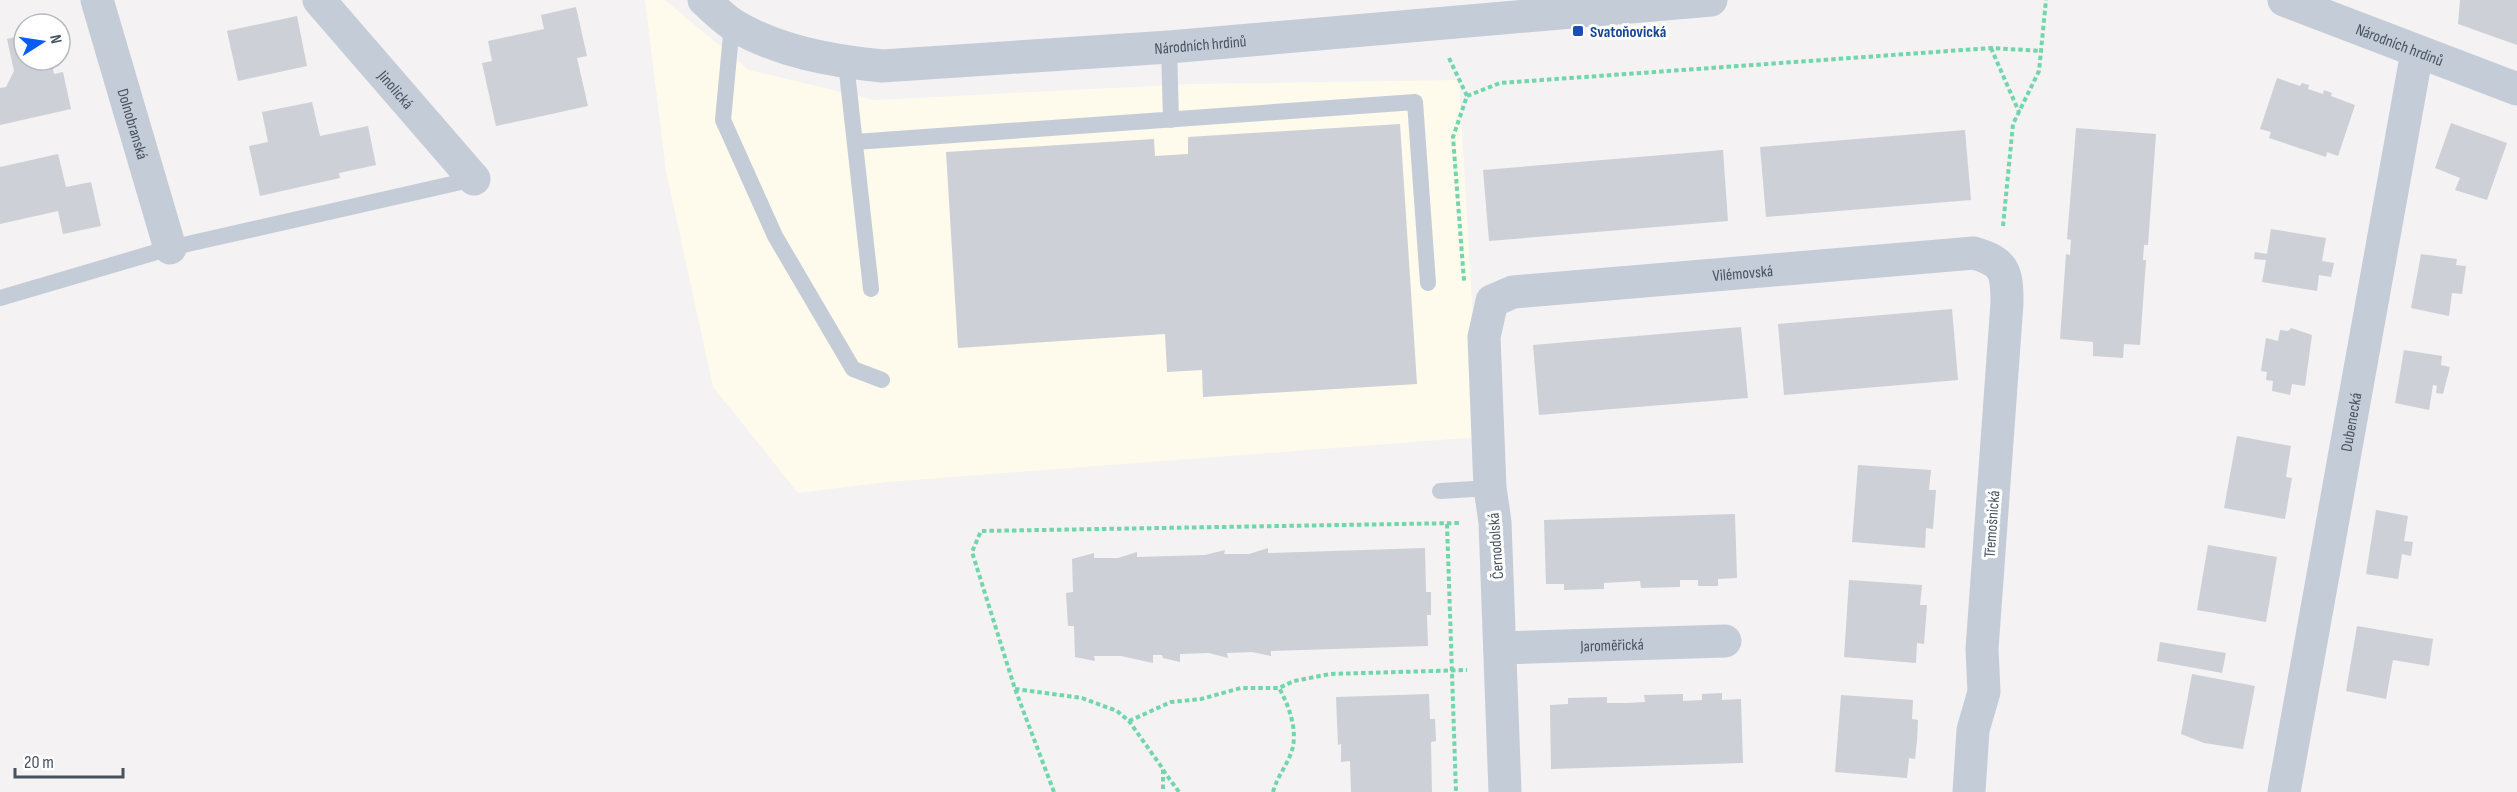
<svg xmlns="http://www.w3.org/2000/svg" width="2517" height="792" font-family="'Sofia Sans Condensed',sans-serif">
<rect width="100%" height="100%" fill="#f4f2f2"/>
<path fill="#fefaec" d="M645,0H665L749,70L875,100L1191,84L1459,80L1480,437L888,482L798,493L713,387L666,171Z"/>
<path fill="#cdd0d6" d="M2460,0H2517V45L2458,24Z
M576,7L587,56L577,58L588,106L496,126L482,63L492,61L488,41L544,29L541,15Z
M297,16L307,66L238,81L227,31Z
M24,35V60H51L54,74L63,72L71,109L0,125V88L6,87L14,71L7,39Z
M2277,78L2300,86L2302,83L2309,85L2308,89L2323,94L2324,90L2332,93L2331,96L2355,105L2338,156L2327,152L2326,157L2269,138L2271,132L2260,129Z
M312,102L320,136L368,126L376,165L339,173L340,178L260,196L249,146L268,142L262,112Z
M2451,123L2507,143L2487,200L2455,190L2460,178L2435,168Z
M1400,124L1417,384L1203,397L1202,370L1167,372L1165,334L958,348L946,152L1154,139L1155,156L1188,154V137Z
M2076,128L2156,134L2148,245H2144L2143,260H2146L2140,345L2124,344L2123,358L2093,356V342L2060,339L2066,254L2070,255L2071,240L2067,239Z
M1965,130L1971,200L1766,217L1760,147Z
M1723,150L1728,221L1489,241L1483,170Z
M58,154L66,187L91,182L101,226L63,234L58,211L0,224V167Z
M2271,229L2326,238L2322,261L2334,263L2331,277L2319,275L2317,291L2262,282L2266,260L2254,259L2255,252L2267,254Z
M2421,254L2457,259L2456,265L2466,266L2462,294L2452,293L2449,316L2411,308Z
M1952,309L1958,380L1784,395L1778,324Z
M1741,327L1748,398L1539,415L1533,345Z
M2291,328L2312,335L2305,386L2292,384L2290,395L2272,391L2273,381L2266,380L2267,372L2261,371L2266,338L2278,341L2280,330L2288,331Z
M2404,350L2442,356L2441,365L2450,367L2443,394L2436,393L2437,386L2433,385L2429,410L2395,403Z
M2237,436L2291,446L2286,477L2292,478L2285,519L2224,508Z
M1858,465L1931,470L1929,490H1936L1933,529L1926,528L1925,548L1852,542Z
M2376,510L2408,516L2404,541L2413,542L2411,556L2402,554L2398,579L2366,574Z
M1735,514L1737,578L1718,579V586H1698V580H1680V587L1641,588L1640,581L1604,583V589L1564,590V584H1546L1544,520Z
M2208,545L2277,557L2266,622L2197,610Z
M1268,548V553L1425,548L1426,592H1431V615H1427L1428,646L1271,651V656L1252,652L1227,653L1228,658L1209,653L1180,654V662L1163,658L1162,655H1153V663L1121,656H1094L1095,661L1075,657L1074,626H1068L1066,593L1073,592L1072,559L1094,553V558H1118L1137,552V557L1205,555L1225,550L1224,554H1249Z
M1849,580L1922,585L1920,605H1927L1924,644L1917,643L1916,663L1844,657Z
M2357,626L2433,639L2429,666L2393,660L2386,699L2346,691Z
M2160,642L2226,653L2222,673L2157,661Z
M2192,674L2255,686L2243,749L2204,743L2181,734Z
M1722,693V700L1741,699L1743,763L1551,769L1550,705L1568,704V698L1607,697V703H1626L1645,702L1644,695L1683,694V701L1702,700V694Z
M1429,694L1430,719H1435L1436,741L1431,742L1432,792H1351L1350,761L1341,762V744L1338,745L1336,697Z
M1841,695L1913,700L1912,719L1918,720L1917,740L1915,759L1909,758L1907,778L1835,772Z"/>
<g fill="none" stroke-linecap="round" stroke-linejoin="round">
<path stroke="#72d6ad" stroke-width="4" stroke-dasharray="4.5 3" stroke-linecap="butt" d="M1991,48L2019,112
M1449,58L1467,96L1453,137L1464,281
M1467,96L1500,83L1991,48L2043,51
M2003,226L2013,124L2039,71L2046,0
M1447,524L1456,792
M1015,689L1082,698L1117,711L1129,721L1163,769V792
M1129,721L1171,702L1201,699L1241,688H1279L1294,681L1330,674L1467,670
M1163,770L1179,792
M1054,792L1015,689L972,552L981,531L1461,523
M1273,792C1277,777 1286,767 1291,753C1299,733 1289,705 1279,688"/>
<path stroke="#c4ccd7" stroke-width="16" d="M732,24L723,120L775,236L853,369L882,380
M1169,47L1171,120
M846,63L871,289
M855,142L1415,102L1428,283
M0,298L170,248L474,179
M1440,491L1490,488"/>
<g stroke="#c4ccd7" stroke-width="33">
<path id="s1" d="M97,0L170,248"/>
<path id="s2" d="M319,0L474,179"/>
<path id="s3" d="M1500,648L1725,641"/>
<path id="s4" d="M1505,792L1495,522L1490,488L1484,337L1492,301L1513,292L1974,253C2005,262 2007,272 2007,303L1982,649L1984,692L1973,730L1969,792"/>
<path id="s5" d="M2284,792L2417,52"/>
</g>
<g stroke="#c4ccd7" stroke-width="33">
<path id="s6" d="M704,0C713,8 722,17 732,24C776,51 831,61 882,66L1169,47L1711,0"/>
<path id="s7" d="M2284,0L2517,89"/>
</g>
</g>
<rect fill="#1a4fb4" stroke="#fff" stroke-width="2" x="1572" y="25" width="12" height="12" rx="3"/>
<g text-anchor="middle" stroke-width="6" stroke-linejoin="round" paint-order="stroke">
<g font-size="16" font-weight="bold" fill="#164399" stroke="#fff" text-anchor="start">
<text x="1590" y="37">Svatoňovická</text>
</g>
<g font-size="16" fill="#475361" stroke="#fff">
<text dy="6" stroke="none"><textPath href="#s6" startOffset="513">Národních hrdinů</textPath></text>
<text dy="6" stroke="none"><textPath href="#s7" startOffset="124">Národních hrdinů</textPath></text>
<text dy="6" stroke="none"><textPath href="#s2" startOffset="118">Jinolická</textPath></text>
<text dy="6" stroke="none"><textPath href="#s1" startOffset="129">Dolnobranská</textPath></text>
<text dy="6" stroke="none"><textPath href="#s4" startOffset="746">Vilémovská</textPath></text>
<text dy="6" stroke="none"><textPath href="#s5" startOffset="376">Dubenecká</textPath></text>
<text transform="translate(1991 524) rotate(-86)" y="6">Třemošnická</text>
<text transform="translate(1495 546) rotate(-94)" y="6">Černodolská</text>
<text dy="6" stroke="none"><textPath href="#s3" startOffset="112">Jaroměřická</textPath></text>
</g>
</g>
<g transform="translate(42 42) rotate(78)"><circle r="28" fill="#ffffff" stroke="#b5bac0" stroke-width="1.5"/>
<path d="M0-4.5L10 22L0 15L-10 22Z" fill="#085bf7"/>
<text y="-9" font-size="16" font-weight="bold" text-anchor="middle" fill="#475361">N</text>
</g>
<path d="M15 768v9h108v-9" fill="none" stroke="#475361" stroke-width="3"/>
<text x="24" y="768" font-size="18" fill="#475361" stroke="#ffffff" stroke-width="4.5" paint-order="stroke">20 m</text>
</svg>
